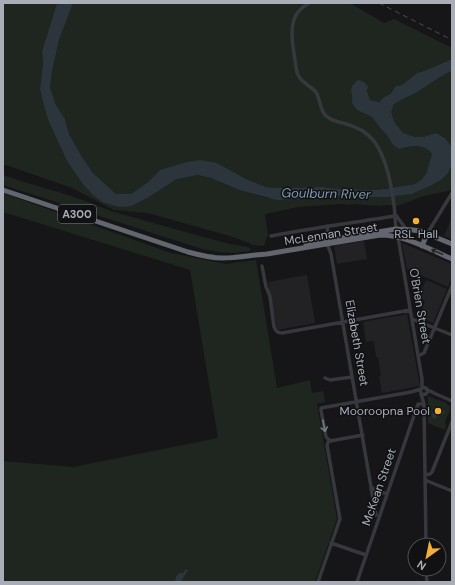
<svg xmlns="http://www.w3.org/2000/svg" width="455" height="585" font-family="'DM Sans',sans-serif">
<rect width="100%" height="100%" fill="#161618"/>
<path fill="#222225" d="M452,217V239L444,236Z
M364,241L367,259L337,264L334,246Z
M402,243L452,264V277L448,287L407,269Z
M306,275H307L315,323L277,330L268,282Z
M426,280L447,289L433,323L419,317L425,301L422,299L421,291Z
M407,314L420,386L382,393L379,376H381L378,357H376L374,341L366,342L363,322Z"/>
<path fill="#1e261f" d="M3,3H57L42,51L43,63L40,89L48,120L67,161L132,206L149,197L177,179L198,175L211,178L239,190L267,198L326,197L339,196L365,197H388L412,194L432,185L441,180L448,173L452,165V189L448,191L424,196L397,206L388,205L379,206L356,204L347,205V204H339L298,207L265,214L268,234L264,246L253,245L233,237L148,213L114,210L72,188L3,164Z
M73,3H350L384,23L394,19L452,48V59L424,71L417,73L402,85L396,86L390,94L384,97L379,102L370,100L367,91L368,87L353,98L357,110L372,117L380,128L386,134L393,145L399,149C411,146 424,143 432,154L426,174L421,180L415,184L378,190L335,189L322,187L277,188L266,187L246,179L217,163L160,170L148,182L131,194H116L93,173L82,157L69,134L65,119L56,105L50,87L52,72L59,40Z
M452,71V147L445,138L436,133L423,137H415L402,133L395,123L391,112L393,104C402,99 411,96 419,91C430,84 440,76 452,71Z
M3,175L24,182L65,194L91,203L111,211L189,233L230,244L248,247L251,249L250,251C232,254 220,253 202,249L3,185Z
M3,193L171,253L226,264L256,260L277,388L310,380L312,393L323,391L325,402L317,404L337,519L315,582H3V461L73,467L218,438L190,270L3,212Z
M405,317L408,328L402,329L400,318Z
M428,396L443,402L444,401L450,407L449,413L445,422L446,425L445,430L428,423Z"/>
<path fill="#2c353c" d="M57,3H73L59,40L52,72L50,87L56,105L65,119L69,134L82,157L93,173L116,194H131L148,182L160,170L187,162L200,160L217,163L246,179L266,187L277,188L322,187L335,189L378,190L415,184L421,180L426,174L432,154C424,143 411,146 399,149L393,145L386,134L380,128L372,117L357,110L352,103C354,92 346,90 358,80L364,82L368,87L367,91L370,100L379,102L384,97L390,94L396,86L402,85L417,73L424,71L452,59V71C440,76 430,84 419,91C411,96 402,99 394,104L391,112L395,123L403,133L415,137H423L436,133L445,138L452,147V165L448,173L441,180L432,185L412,194L388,197H365L339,196L277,200L239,190L211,178L198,175L177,179L149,197L132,206L122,207L115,206L102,202L92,194L83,184L67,161L48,120L43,102L40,89L43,63L42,51Z
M439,406L445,412L441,415L440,414L434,419L431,415L437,410L436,409Z
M186,569L188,570L181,582H175L176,576L180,573H183Z"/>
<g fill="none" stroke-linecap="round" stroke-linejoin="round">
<path stroke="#37383d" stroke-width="3.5" d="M309,3C304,6 299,10 296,15C289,28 293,47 295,60C296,65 296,71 298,75C302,84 313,86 317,94C321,103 320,113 329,118C333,121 339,122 343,123C355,126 366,131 374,141C387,159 391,184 394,205C395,213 395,221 396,229
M395,214L406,229
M327,226L329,240
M427,234L452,193
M271,236C312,228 353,223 394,216
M398,237L422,379V388
M326,244L328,246L331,254L371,487L375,490L387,494
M262,266L266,287L268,291L270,297L274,327C276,331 277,333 282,333L410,310
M412,319L452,335
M418,355H420L424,353L452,286
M325,378L330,380L352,377
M420.5 391a3.5 3.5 0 1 1 7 0a3.5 3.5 0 1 1-7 0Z
M426,389L436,394L452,401
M421,394L424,404L426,545
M331,441L328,439L326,437L321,410V408L411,392L421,389
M425,475L430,474L432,472L452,422
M425,480L452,491
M371,488L376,515
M331,543L366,555
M426,569L427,582
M318,582L340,519L327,445L328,442L330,441L363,435
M357,582L417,407L418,404H424"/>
<path stroke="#63666e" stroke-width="5" d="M3,190L188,252C199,255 210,258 222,258C238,258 252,255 267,254L380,235C405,235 429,249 452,259
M306,244L396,229L413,230L420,231L452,244
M422,246L427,234"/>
<path stroke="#4a4c52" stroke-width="1" stroke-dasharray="5 4" stroke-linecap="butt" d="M379,3L452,40"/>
</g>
<defs><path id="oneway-shaft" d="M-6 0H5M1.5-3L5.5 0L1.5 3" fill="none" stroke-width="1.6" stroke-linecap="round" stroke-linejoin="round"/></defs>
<use stroke="#26262a" href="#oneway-shaft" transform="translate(437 252) rotate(-157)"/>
<use stroke="#757881" href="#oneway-shaft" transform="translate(324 426) rotate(79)"/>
<g fill="#f2b134" stroke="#111113" stroke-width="1.5">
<circle cx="416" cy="221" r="4"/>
<circle cx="438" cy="411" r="4"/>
</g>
<g text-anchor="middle" stroke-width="3" stroke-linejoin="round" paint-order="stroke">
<rect fill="#111113" stroke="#7b7e86" stroke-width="1" x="58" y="205" width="38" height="18" rx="3"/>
<g font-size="11" font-weight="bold" fill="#a8adb8">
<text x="77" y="218">A300</text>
</g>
<g font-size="12" fill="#a8adb8" stroke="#111113">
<text transform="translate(331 234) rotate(-9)" y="4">McLennan Street</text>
<text transform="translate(420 306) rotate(80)" y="4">O'Brien Street</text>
<text transform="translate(357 343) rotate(80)" y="4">Elizabeth Street</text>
<text transform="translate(379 487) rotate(-71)" y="4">McKean Street</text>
</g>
<g font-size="12" fill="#a8adb8" stroke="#111113">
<text x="416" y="238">RSL Hall</text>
<text x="430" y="415" text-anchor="end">Mooroopna Pool</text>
</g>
<g font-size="13" font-style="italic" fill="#7f9bb3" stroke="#111113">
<text transform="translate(326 193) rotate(1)" y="5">Goulburn River</text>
</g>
</g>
<rect width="455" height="585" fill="none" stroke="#a8adb8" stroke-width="8"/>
<g transform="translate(427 557) rotate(213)"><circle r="19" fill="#111113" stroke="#4d4f55"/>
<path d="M0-3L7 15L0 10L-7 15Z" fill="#f2b134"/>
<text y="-6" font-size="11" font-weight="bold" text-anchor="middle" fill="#a8adb8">N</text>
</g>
</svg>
